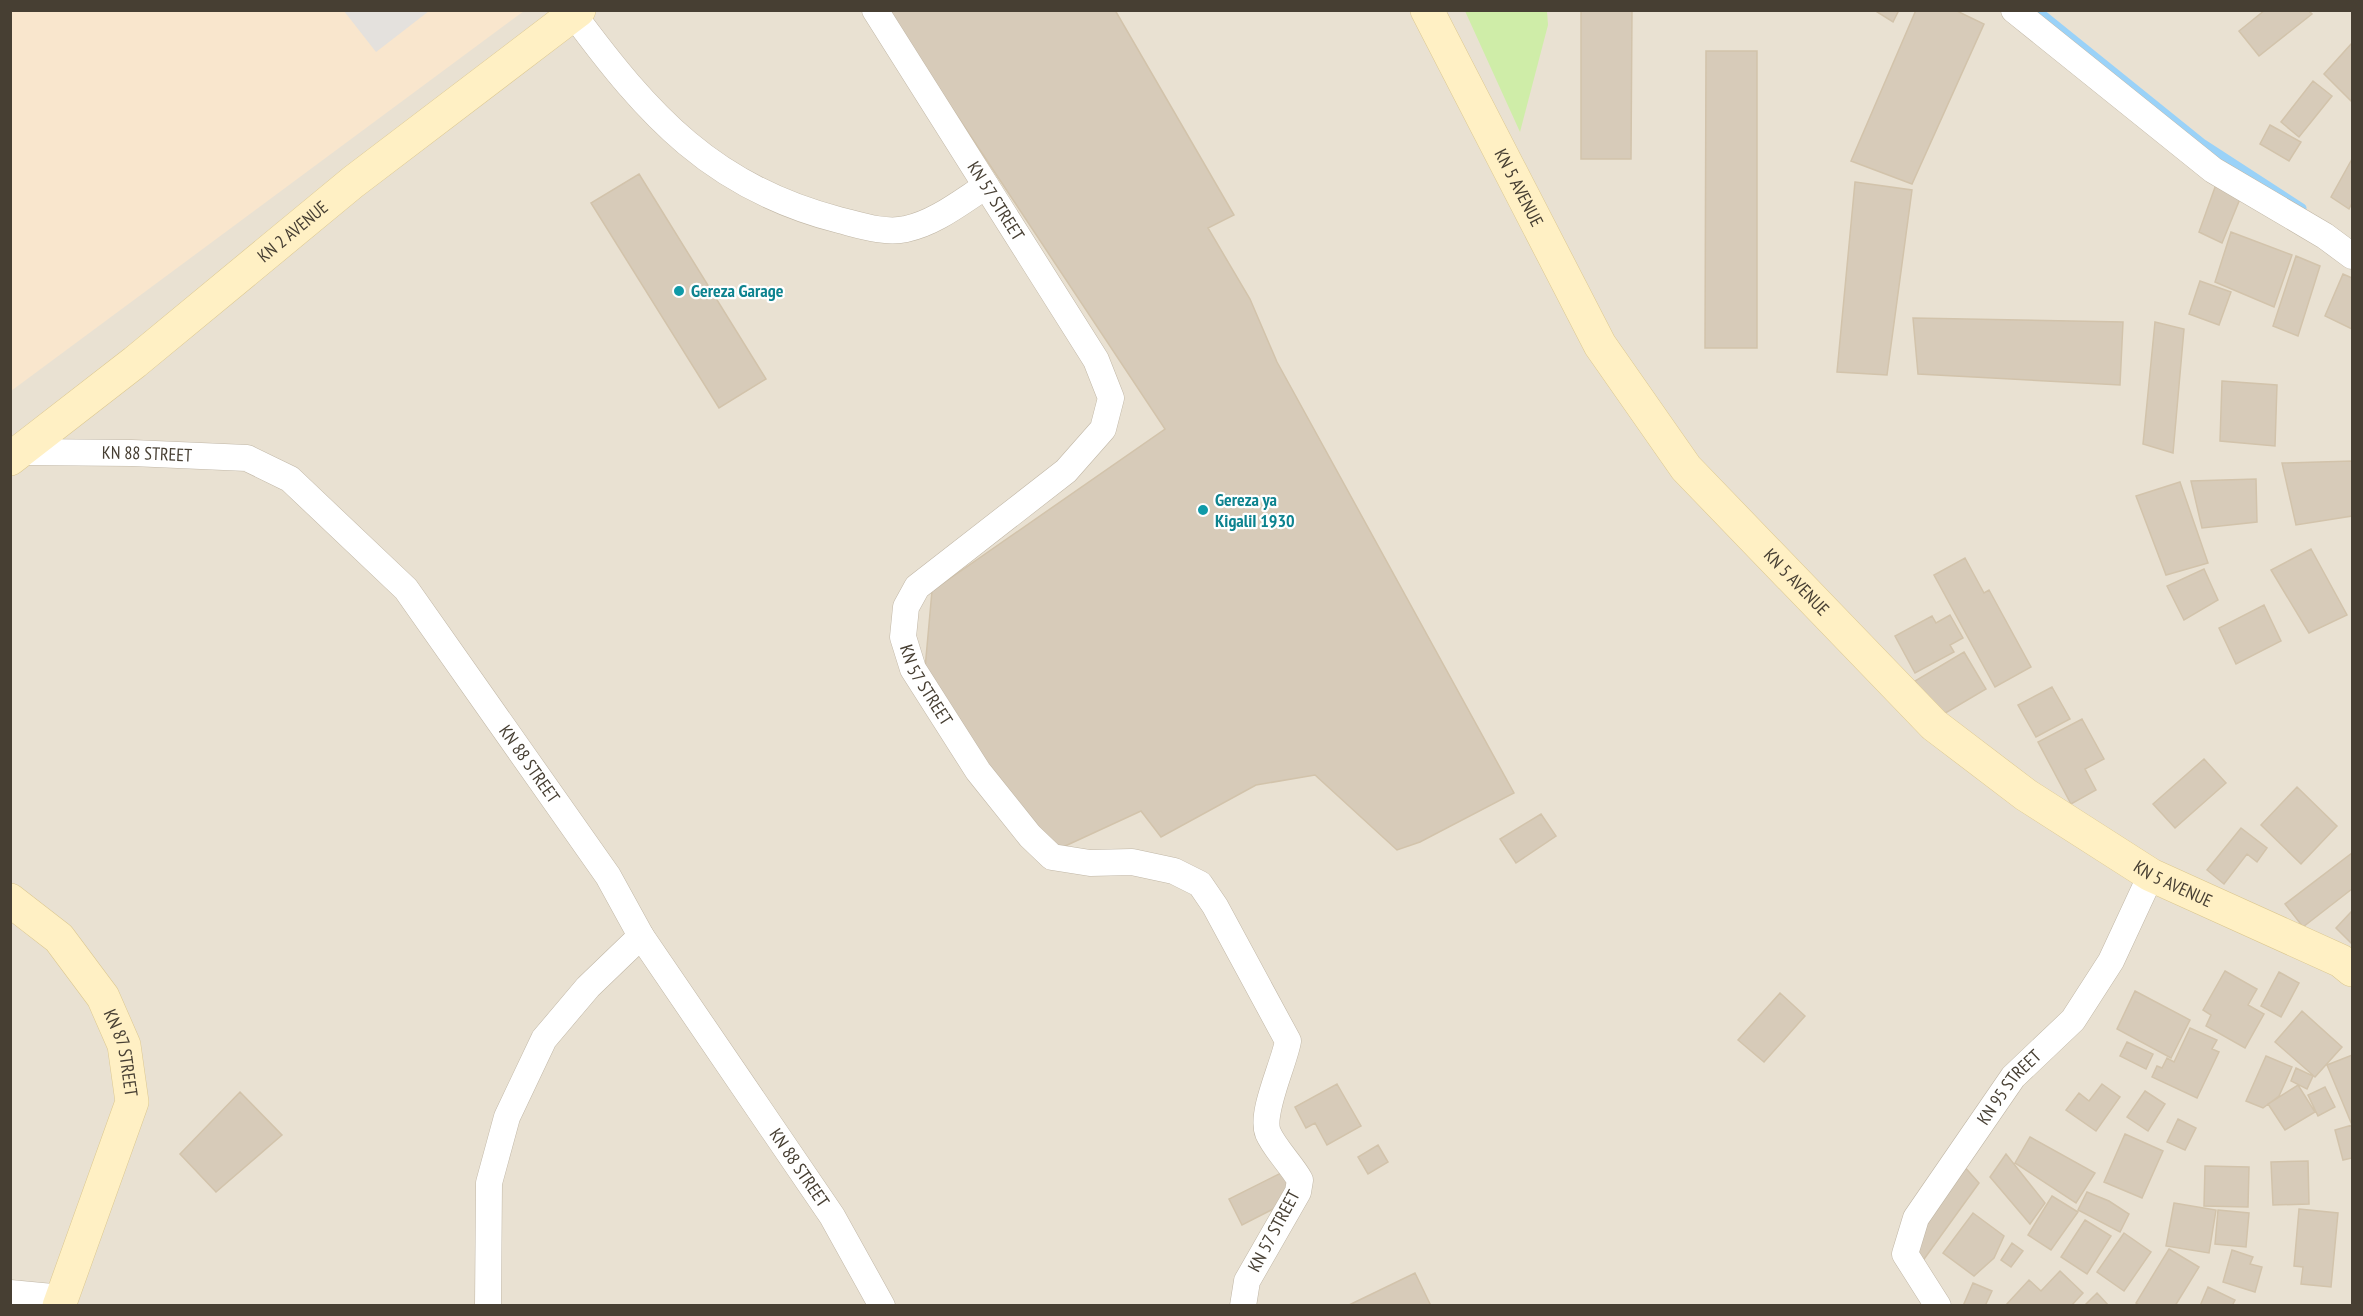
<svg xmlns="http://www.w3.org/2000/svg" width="2363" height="1316" font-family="'PT Sans Narrow',sans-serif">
<rect width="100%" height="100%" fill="#f4efe4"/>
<path fill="#e9e1d2" d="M10,11H2352V1305H11Z"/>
<path fill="#f9e6cd" d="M11,11H524L11,391Z"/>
<path fill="#cfeda8" d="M1465,11H1547L1548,25L1520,132Z"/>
<path fill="#e4e1dd" d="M344,11H429L376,52Z"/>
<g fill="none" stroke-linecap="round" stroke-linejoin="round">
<path stroke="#9ad2f8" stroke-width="9" d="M2037,10L2202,143L2302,208"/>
</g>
<path fill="#d7cbb9" stroke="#d2c3ab" stroke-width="1.5" d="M887,10H1115L1234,215L1208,228L1250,299L1277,362L1514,793L1420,842L1397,850L1315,775L1256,785L1161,837L1141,811L1050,853L924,680L932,591L1165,429Z
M1581,10H1632L1631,159H1581Z
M1874,10H1899L1893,22Z
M1916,10H1955L1984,24L1912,184L1851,161Z
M2265,10H2308L2312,14L2259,56L2239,31Z
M2352,43V102L2324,74Z
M1706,51H1757V348H1705Z
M2313,81L2332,96L2299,137L2281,122Z
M2270,125L2301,142L2289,161L2260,144Z
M2352,159V203L2349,209L2331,197Z
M639,174L766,379L719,408L591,203Z
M2219,176L2244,189L2222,243L2199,232Z
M1855,182L1912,190L1887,375L1837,372Z
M2231,232L2292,255L2274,307L2215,282Z
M2296,256L2320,266L2298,336L2273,326Z
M2343,274L2352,278V329L2325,316Z
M2200,281L2231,292L2219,325L2189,314Z
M1913,318L2123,322L2120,385L1918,374Z
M2155,322L2184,329L2173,453L2143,444Z
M2222,381L2277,385L2275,446L2220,441Z
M2352,461V516L2296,525L2282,463Z
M2256,479L2257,522L2202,528L2191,481Z
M2180,482L2208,563L2166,575L2136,496Z
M2311,549L2347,615L2309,633L2271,570Z
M1965,558L1984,593L1989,590L2031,667L1995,687L1934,575Z
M2204,569L2218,600L2184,620L2167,586Z
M2264,605L2281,641L2236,664L2219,628Z
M1950,615L1963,638L1950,645L1954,652L1915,673L1895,636L1932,616L1936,623Z
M1964,652L1986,689L1937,718L1915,681Z
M2052,687L2070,719L2036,737L2018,705Z
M2082,719L2104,759L2085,769L2096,790L2071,804L2038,742Z
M2204,759L2226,783L2175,828L2153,804Z
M2297,787L2337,826L2301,864L2261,825Z
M1541,814L1556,836L1516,863L1500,839Z
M2241,828L2267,848L2257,862L2247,854L2224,884L2207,870Z
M2352,853V889L2303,927L2285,904Z
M2352,911V944L2336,928Z
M2225,971L2257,989L2248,1005L2264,1014L2245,1048L2206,1026L2211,1015L2203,1010Z
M2279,972L2299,983L2281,1017L2261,1006Z
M2135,991L2190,1020L2171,1058L2117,1029Z
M1780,993L1805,1016L1764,1062L1738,1040Z
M2302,1011L2342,1047L2315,1077L2275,1042Z
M2190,1028L2217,1040L2212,1049L2219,1052L2197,1098L2152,1077L2157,1066L2162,1068L2167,1058L2174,1062Z
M2127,1042L2153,1054L2146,1069L2120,1056Z
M2352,1055V1125L2327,1065Z
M2266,1056L2292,1067L2279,1096L2263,1108L2246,1101Z
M2296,1068L2313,1076L2307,1089L2291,1081Z
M1337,1084L1361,1126L1327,1145L1315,1123L1306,1128L1295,1107Z
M2102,1084L2120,1097L2096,1131L2066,1110L2079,1093L2089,1101Z
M2298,1085L2315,1112L2285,1130L2268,1104Z
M2325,1087L2335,1107L2318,1116L2308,1095Z
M2145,1091L2165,1104L2148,1131L2127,1117Z
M240,1092L282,1135L216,1192L180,1154Z
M2178,1119L2196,1128L2185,1150L2167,1142Z
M2352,1125V1158L2343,1160L2335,1130Z
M2125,1134L2163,1151L2142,1198L2104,1182Z
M2030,1137L2095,1173L2076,1203L2015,1163Z
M1378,1145L1388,1162L1368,1174L1358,1157Z
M2006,1154L2045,1203L2030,1224L1990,1177Z
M2308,1161L2309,1204L2273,1205L2271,1162Z
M1962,1164L1979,1183L1922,1262L1901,1247Z
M1295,1166L1308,1191L1242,1225L1229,1199Z
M2205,1166L2249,1167L2248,1207L2204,1206Z
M2087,1192L2109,1201L2129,1214L2120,1232L2078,1210Z
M2052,1196L2078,1212L2051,1250L2028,1235Z
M2174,1203L2216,1210L2209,1253L2166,1246Z
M2299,1209L2338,1213L2331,1287L2301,1284L2303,1267L2294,1266Z
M2218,1210L2249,1213L2246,1247L2215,1244Z
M1973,1213L2004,1236L1994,1258L1974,1276L1943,1253Z
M2085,1220L2111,1236L2087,1274L2061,1257Z
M2124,1233L2151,1252L2124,1291L2097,1272Z
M2012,1243L2023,1251L2011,1267L2001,1260Z
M2169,1249L2199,1267L2175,1306H2140L2136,1303Z
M2232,1250L2253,1257L2250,1264L2262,1267L2255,1292L2223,1282Z
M2060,1271L2083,1293L2071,1306H2005L2029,1280L2041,1291Z
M1415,1273L1431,1306H1347Z
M1973,1283L1992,1291L1985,1306H1963Z
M2208,1287L2235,1300L2232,1306H2200Z
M2097,1293L2109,1306H2084Z"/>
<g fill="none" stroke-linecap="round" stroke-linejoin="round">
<g stroke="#c1b7a6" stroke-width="27">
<g id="street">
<path id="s1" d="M875,10L1096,360L1111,398L1103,429L1066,471L917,587L906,607L903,637L913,669L978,771L1030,836L1052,857L1090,863L1132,862L1174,871L1200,884L1215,906L1288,1041C1284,1064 1260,1113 1268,1133C1275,1149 1291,1164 1300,1180L1298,1192L1247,1281L1243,1306"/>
<path d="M2014,10L2213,170L2325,236L2352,256"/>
<path d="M574,15C648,115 713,188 839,220C859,225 885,234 906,229C935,223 961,202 986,186"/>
<path id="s2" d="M23,452L132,453L247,458L290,479L406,589L608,876L641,936L832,1216L882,1306"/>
<path d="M10,1293L63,1298"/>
<path d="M488,1306L489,1183L507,1117L544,1039L588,987L641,936"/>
<path id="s3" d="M1938,1306L1905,1254L1916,1218L2013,1077L2073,1020L2111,961L2151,875"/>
</g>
</g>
<g stroke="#dcc891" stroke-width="34">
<g id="secondary">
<path id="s4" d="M1427,10L1600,345L1686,468L1934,725L2026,795L2151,875L2341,961L2352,970"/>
<path id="s5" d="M10,459L135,362L353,182L579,10"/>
<path id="s6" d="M10,900L59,938L103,997L124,1045L132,1102L59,1306"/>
</g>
</g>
<use href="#street" stroke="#fff" stroke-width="26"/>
<use href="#secondary" stroke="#fff0c4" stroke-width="33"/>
</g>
<g fill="#0f9aa8" stroke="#fff" stroke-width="2">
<circle cx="679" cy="291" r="6"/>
<circle cx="1203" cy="510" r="6"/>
</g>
<g text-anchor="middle" stroke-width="4.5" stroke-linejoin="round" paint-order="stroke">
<g font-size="18" fill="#473f33" stroke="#fff">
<text dy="6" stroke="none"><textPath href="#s4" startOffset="200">KN 5 AVENUE</textPath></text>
<text dy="6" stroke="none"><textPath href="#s1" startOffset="226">KN 57 STREET</textPath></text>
<text dy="6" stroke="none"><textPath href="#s5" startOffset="363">KN 2 AVENUE</textPath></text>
<text dy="6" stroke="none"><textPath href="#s2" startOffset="124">KN 88 STREET</textPath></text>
<text dy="6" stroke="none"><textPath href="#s4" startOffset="686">KN 5 AVENUE</textPath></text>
<text dy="6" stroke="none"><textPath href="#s1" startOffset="838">KN 57 STREET</textPath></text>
<text dy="6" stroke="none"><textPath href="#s2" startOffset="646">KN 88 STREET</textPath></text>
<text dy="6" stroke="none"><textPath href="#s4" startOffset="1172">KN 5 AVENUE</textPath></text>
<text dy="6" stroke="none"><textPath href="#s6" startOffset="195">KN 87 STREET</textPath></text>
<text dy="6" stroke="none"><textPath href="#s3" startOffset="260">KN 95 STREET</textPath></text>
<text dy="6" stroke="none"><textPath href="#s2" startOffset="1132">KN 88 STREET</textPath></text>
<text transform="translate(1274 1231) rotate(-62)" y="6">KN 57 STREET</text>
</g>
<g font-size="18" font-weight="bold" fill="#0d838f" stroke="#fff" text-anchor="start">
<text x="691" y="297">Gereza Garage</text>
<text x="1215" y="506">Gereza ya<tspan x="1215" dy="21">KigaliI 1930</tspan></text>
</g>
</g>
<rect width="2363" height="1316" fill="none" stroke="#473f33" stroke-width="24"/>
</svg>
